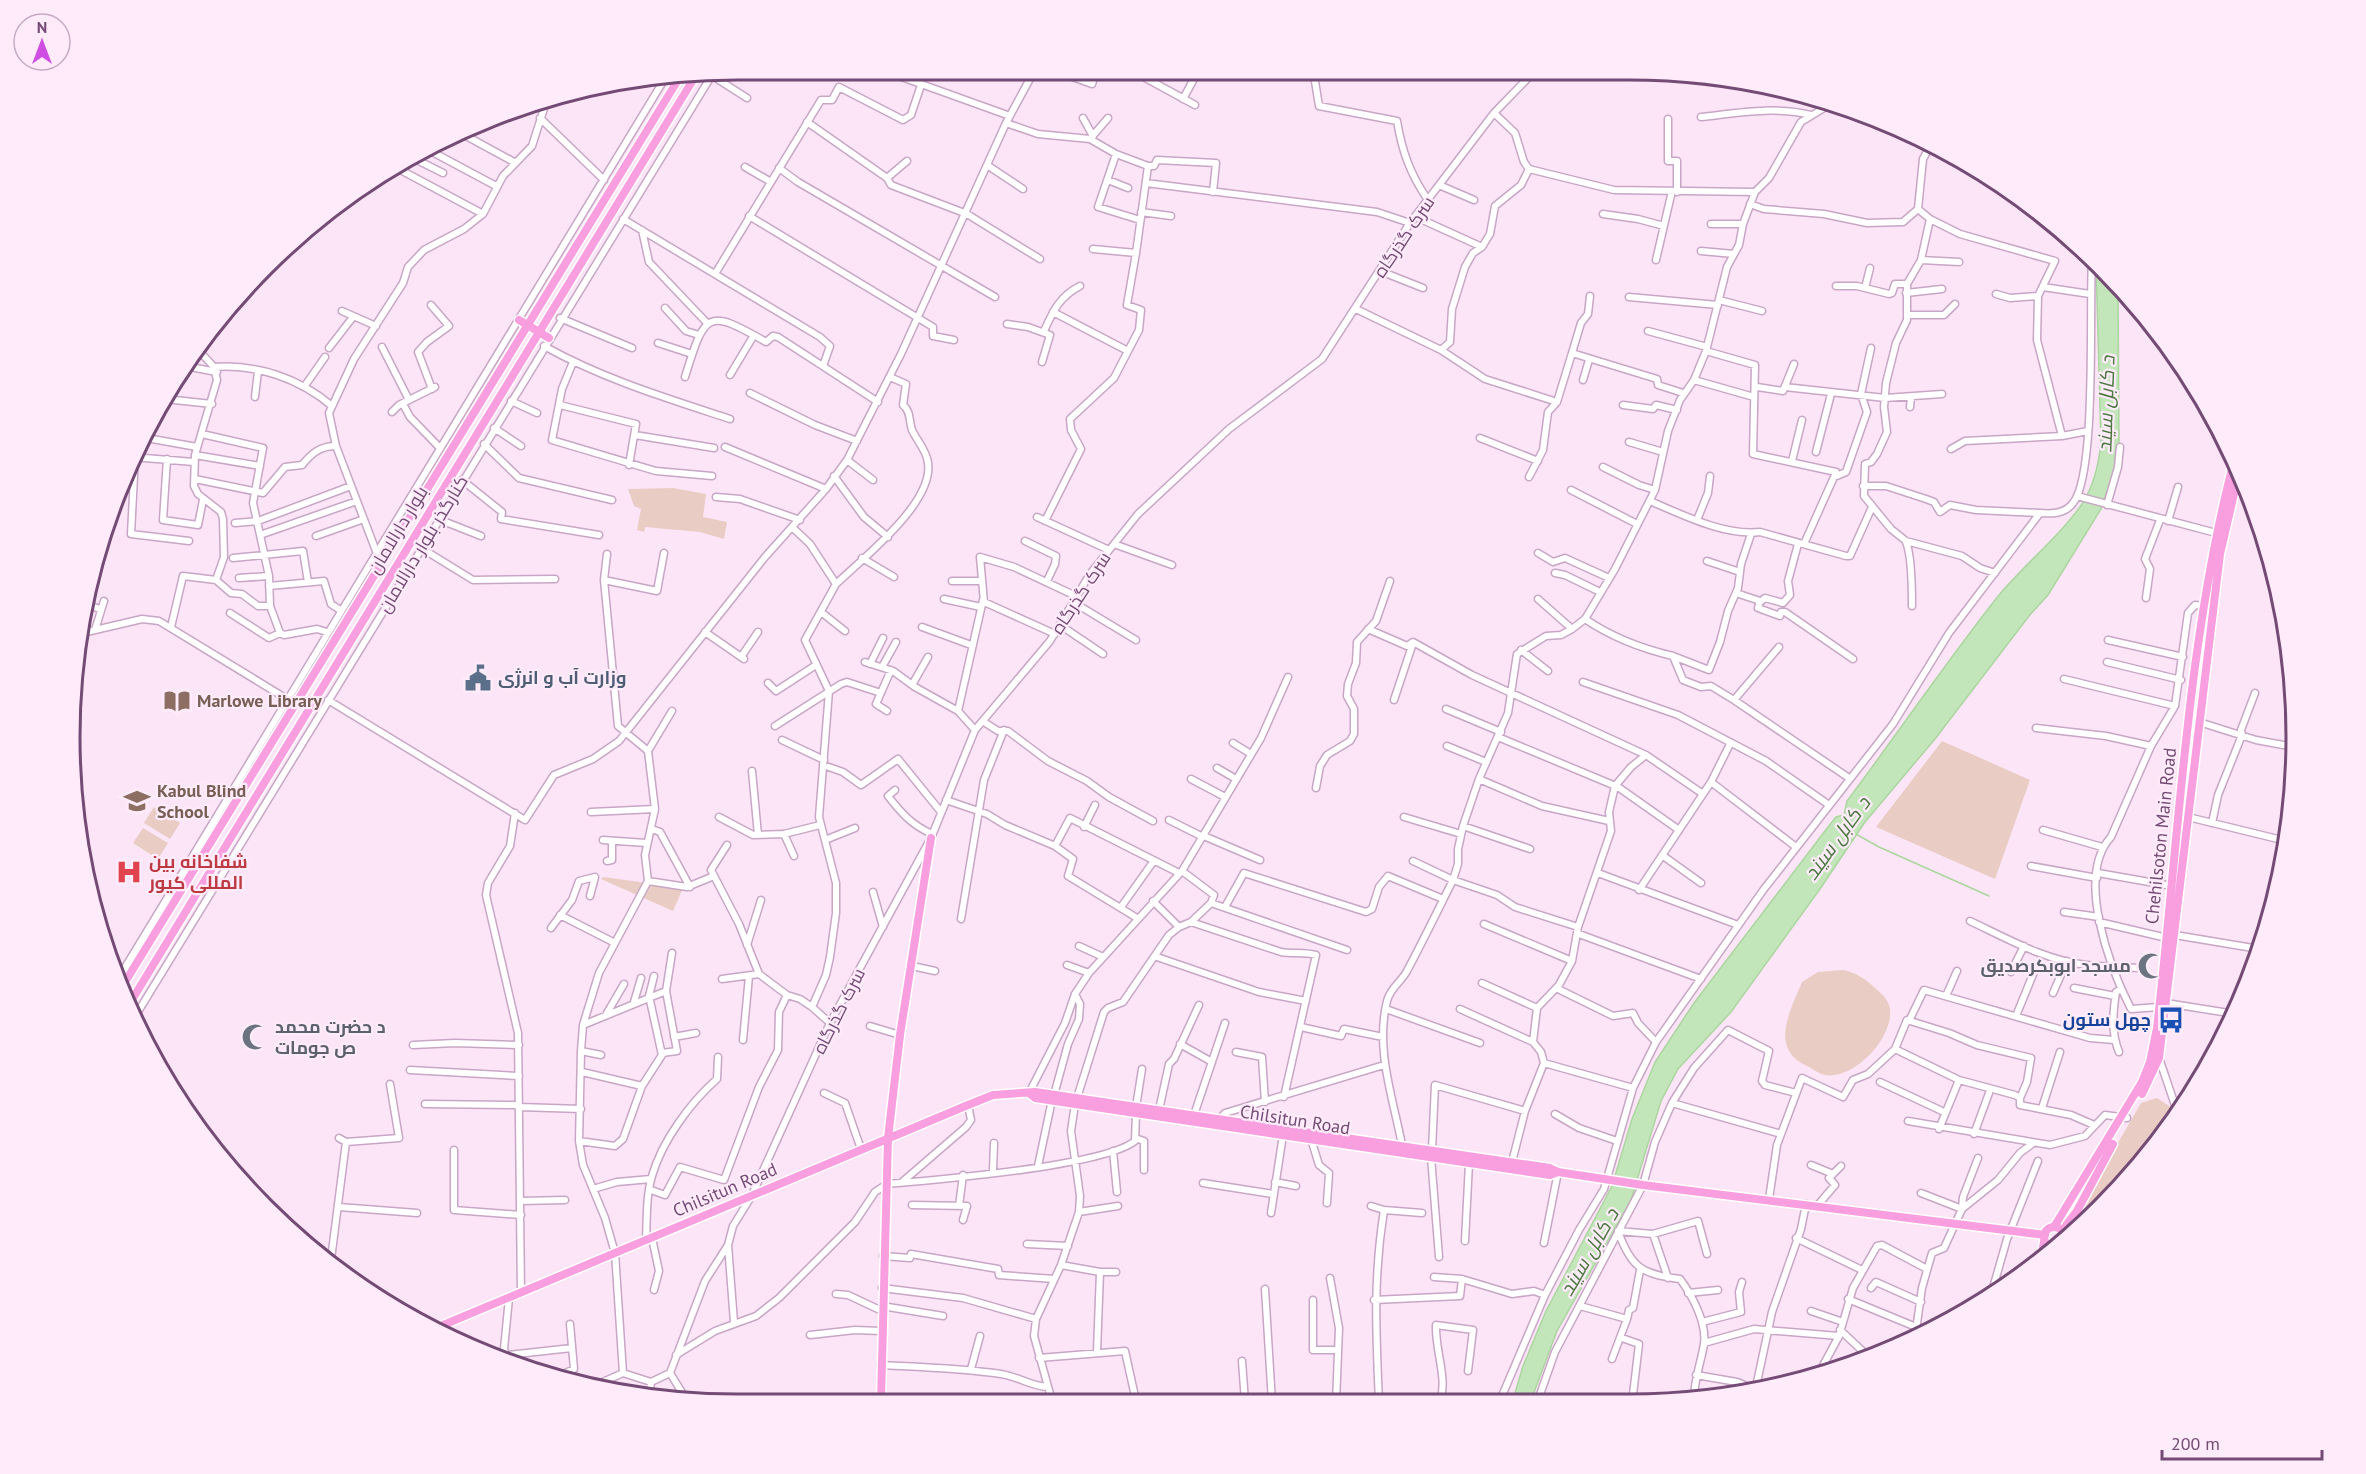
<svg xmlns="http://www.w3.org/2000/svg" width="2366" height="1474" font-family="'PT Sans',Cairo,sans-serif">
<rect width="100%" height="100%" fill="#fce5f6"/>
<path fill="#e9cdc4" d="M673,488L706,494L703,517L727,522L724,539L700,532L645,527L644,532L637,530L641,509L634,506L628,489Z
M1942,741L2030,780L1995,879L1876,827Z
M154,807L180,823L170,839L144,823Z
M143,828L168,843L158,859L133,843Z
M603,877L683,888L673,911L601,879Z
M1843,970C1855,972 1866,979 1875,988C1881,993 1889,1000 1890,1009C1894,1038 1851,1084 1821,1074C1816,1072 1811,1067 1805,1065C1769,1048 1791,1009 1802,982L1818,972Z
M2157,1098L2174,1109L2176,1116L2159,1143L2063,1244L2068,1229L2141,1103Z"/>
<path fill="#c3e5ba" stroke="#abd6a0" stroke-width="1.5" d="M2096,263L2118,284L2119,441L2116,465L2101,509L2048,595L2029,616L1935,739L1865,822L1820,889L1731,1012L1678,1069L1661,1101L1631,1200L1557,1331L1530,1403H1512L1523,1366L1546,1311L1612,1186L1632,1119L1655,1062L1694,1003L1828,827L1836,817L1844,815L1847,801C1898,733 1946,662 1999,595C2025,564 2059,537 2082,504C2094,485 2098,466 2101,444Z"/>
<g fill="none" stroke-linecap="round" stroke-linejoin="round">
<path stroke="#abd6a0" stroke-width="1.5" d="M1854,833L1879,847L1989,896"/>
<g stroke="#c8a6c5" stroke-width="9">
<path id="minor" d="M711,75L747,98
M896,75L1010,116
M1067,75L1092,84L1095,75
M1140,75L1195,105
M1314,75L1319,106L1397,121C1402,151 1410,174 1428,200
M1183,99L1196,75
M1494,113L1515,133L1524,162L1529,169L1614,190L1755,192
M1701,117C1738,113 1775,106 1811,115
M540,118L604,180
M1083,118L1093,136
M1668,119V161H1677V192
M807,122L887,178L891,185L967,214L1040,259
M1006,123L1038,134L1090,139L1116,154L1148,166H1154L1157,160L1216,163L1213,192
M457,131L514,162
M1090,139L1108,118
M425,148L496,186
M1928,149L1942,153
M1116,154L1098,207L1140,220
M411,157L443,173
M987,165L1023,189
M395,167L483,214
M745,167L771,182
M779,168L798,182L995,297
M887,178L907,161
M1108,180L1128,188
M1146,183L1377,212L1410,223
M1439,185L1474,200
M1750,204L1764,209L1824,214L1867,223L1903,222L1918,209
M1918,209L1930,219L1921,260L1907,284V320L1896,343L1886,383L1884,407L1887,432L1877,454L1871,462L1865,464L1864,496L1891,529L1906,541L1962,556L1980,568L1995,573
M1918,209L1923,159L1930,146
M1141,212L1171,216
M1603,214L1638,219L1664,226
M749,216L933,327V336L954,340
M1416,217L1482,247
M623,219L820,337L830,346L823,366
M1930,219L1960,234L2055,261L2038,296L2010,298L1996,294
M1711,224H1743
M642,230L649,262L708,324
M1093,249L1136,253L1148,166
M1701,251L1734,254
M1656,260L1672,191
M1921,260L1959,262
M1380,271L1423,288
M715,274L821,100H832L839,87L903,120L911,115L921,85
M1836,286H1857L1889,294L1892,293L1895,284H1907
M2043,287L2090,294
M1865,288L1870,268
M1906,293L1942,289
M1590,296L1588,314L1581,323L1572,353L1657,379L1658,385L1683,393
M2038,296L2037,340L2062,436
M1629,297L1718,305
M1719,300L1762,311
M431,305L449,326L427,342L418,352L432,389
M665,308L686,331L699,335
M1356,309L1441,350L1485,379L1557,402
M342,311L376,326
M1053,312L1126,350
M1907,315H1944L1955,304
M560,318L632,348
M1007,324L1028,327L1050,335L1042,362
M1044,331C1053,311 1060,296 1080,286
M1648,331L1707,347
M201,339L202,354L214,367L217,380L195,455L194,486L198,494L221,512L223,519L224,557L216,580
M658,343L692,354
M544,346C603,379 666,398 730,419
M382,347L409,400
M329,348L353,317
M1441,350L1450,342L1452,309L1465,267L1473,253L1482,247L1490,234L1495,206L1521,185L1529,169
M1706,351L1755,365L1753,454L1836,472L1837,476
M573,362L562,389L552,440L656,471L712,476
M185,366L217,372
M214,367C257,364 299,378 332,406
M730,375L754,335
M685,377C705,313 706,307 766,342L773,336L778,337L878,402
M1583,380L1589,360
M1694,380L1754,397
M304,387L325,357
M1757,387L1783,391L1794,364
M1785,387L1885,398L1942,394
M750,393L815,425L857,441
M255,397L258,371
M165,399L212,404
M511,401L537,413
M403,404L410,417L440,448
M560,405L636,424L629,465
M1623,405L1653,409L1656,405L1677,410
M1910,407L1911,397
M392,412L399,405L435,387
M494,428L521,446
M202,434L263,448L253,503L269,576L270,606L280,633
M635,435L714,448
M141,437L197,447
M1480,438L1538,461
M1629,442L1663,452
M484,444L519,478L612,500
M725,447L826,489
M1951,449L1965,441L2062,436L2088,431
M1816,452L1831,394
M195,455L260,466
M132,457L194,462
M135,457L131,534L189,541
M167,459L163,520L198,525L203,500
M847,460L873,480
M1792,461L1802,420
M1603,467L1639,485L1655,490
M834,476L864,517L888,537
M1529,477L1543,450L1548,412L1557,402L1572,353
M195,479L263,493L285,467L302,465C312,453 320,446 336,446
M462,480L502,512L501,519L599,535
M1863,486H1886L1926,499L1934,502L1940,512L1950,505L1976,510L2040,513
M1571,490L1637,524
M2077,496L2216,533
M716,497L740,499L800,520
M1650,501C1683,515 1724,536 1760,532L1846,556H1850L1872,507
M2107,505L2118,467L2120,447
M1037,517L1109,550
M438,519L481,536
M1697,520L1708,493L1710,476
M1045,521L1081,449L1071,430L1070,419L1114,378L1139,330L1141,310L1127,305L1136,253
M2168,521L2178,487
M235,523L258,521L351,486
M793,528L810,544L836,584L805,640L829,691L819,817L836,883V913L830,957L826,975L812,1007
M260,535L357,501
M316,536L364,519
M1025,541L1056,556L1055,564L1047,581
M1906,542C1912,556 1912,589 1912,606
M1114,544L1172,565
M1804,544L1834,477L1846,472L1867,412L1861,394L1871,348
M421,548L473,580L555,579
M376,551L336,446L329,413L354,359L403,283L408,267L424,250L464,229L483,214L503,176L532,146L547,99
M1538,553L1553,562L1565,558L1609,578
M607,554L604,580L618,726L648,751L655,809L645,855L648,881L599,973L583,1025L581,1051L579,1141L583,1165L605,1218L615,1253L623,1373
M233,558L303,551L308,582
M862,558L894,577
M1707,561L1740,572
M1555,573L1565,575L1600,592
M239,578L269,576
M604,580L657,591L664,553
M952,581H982
M836,584C863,558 934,503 928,463C927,451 917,441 912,430C909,422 911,411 903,405L906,384L890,377
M269,586L324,581L331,604L340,610
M1736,593L1760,601L1758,608L1780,616L1781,612H1785L1853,659
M2146,598L2150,569L2145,559L2160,520
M944,599L981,607
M1538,599L1572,629
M1073,602L1136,640
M1759,603L1765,598L1783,603L1790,595L1788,581L1798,544
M85,604L100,609
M821,612L845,631
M230,613L269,638L280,633L284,635L317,629L327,632
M1585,619C1610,636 1643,649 1673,656L1683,680L1701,687L1711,686L1734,700L1849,778
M1060,625L1103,654
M171,627L183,576L216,580L231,593L242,594L258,606H270
M922,627L971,645
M1368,629L1407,646L1413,642L1472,675L1646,755L1703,794
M95,630L104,601
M705,632L744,659
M78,634L142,619L159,621L287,699
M1055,634L984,602L980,557L1014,567L1078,597
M2108,640L2183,657
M1521,650L1548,671
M1673,656L1709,670L1720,642L1728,611L1738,588L1741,564L1751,534
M741,657L758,632
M865,662L893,671L915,687L958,711L975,730
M2107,662L2181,680
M870,664L883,638
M882,667L896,642
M2064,679L2175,706
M1583,682L1678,715L1766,761L1829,805
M768,683L776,691L816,665
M912,685L928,657
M328,700L525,820L554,775L593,759L619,741L765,557L826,489L847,460L901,354L1006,123L1032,75
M1394,700L1413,643
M1734,700L1779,647
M1446,709L1501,732
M887,711L876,704L891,670
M958,711L983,600
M984,722L998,731H1008L1048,761L1087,781L1109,797L1153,821
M2199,722L2256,740L2294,747
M775,726L841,684L847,682L881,693
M2036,728L2106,736L2151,746
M1498,737L1618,787L1679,830
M782,740L824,760
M1233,743L1251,754
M1447,746L1486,762
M648,751L672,711
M823,765L843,772L861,785L898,759L941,812
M1217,768L1236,779
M752,771L758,835
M1191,779L1225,797
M1479,779L1542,806L1609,821
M1711,782L1796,847
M1316,788L1320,766L1327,755L1350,741L1354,734V709L1347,696L1348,684L1356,663L1357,642L1376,621L1390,581
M895,790L888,796C902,814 912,825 932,834
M946,800L987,814L1005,825L1055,846L1073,859L1068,876L1137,918
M591,812L655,809
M515,813L510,846L488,883L486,895L518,1033L521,1293
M719,817L753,835L784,834L820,825
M1404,817L1461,834
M2188,817L2286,841
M1169,820L1203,837
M2212,823L2218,795L2242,735L2241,730L2255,693
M1463,826L1530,849
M1084,827L1095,805
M652,829L660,832L690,887
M2043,830L2102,847
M784,834L794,856
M1204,836L1260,860
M603,840L646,843
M825,840L855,828
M727,845L711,870L739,924L759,974L787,995L800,999L812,1007L830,1023
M1055,846L1070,818L1179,873
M1662,855L1701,883
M607,861L612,860V841
M1413,861L1453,880L1497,895L1515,907L1578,927
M2031,866L2097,878
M1182,871L1214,895L1211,903
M1598,873L1738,925
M2098,873L2172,886
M648,881L687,887L714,876
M1639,890L1711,782L1730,744
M873,892L883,927
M1153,901L1179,927
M1121,907L1153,862
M1225,907L1244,873L1366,912L1372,909L1379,887L1388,876L1443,899
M2064,912L2099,917
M560,915L613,942
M961,919L984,780L1004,730
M1970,921C2006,938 2046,961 2087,965C2105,967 2124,967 2142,968
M1191,922L1281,952C1293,954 1303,952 1316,955L1284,1097
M2099,922L2167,938
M1484,924L1572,961
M551,928L572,900L579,881L595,877L590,896
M1579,934L1701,979
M2175,935L2259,949
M747,945L761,900
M1079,946L1103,957
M1157,957L1259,992L1306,1001
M1067,965L1089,973
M912,966L935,971
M2011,972L2024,946
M118,979L667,75
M722,979L759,974
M1482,983L1537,1008
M1556,988L1613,1016L1633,1013L1638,1023L1656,1042
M2074,988L2115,996
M2053,993L2067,961
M1946,996L1957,971
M634,1002L641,978
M2166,1003L2235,1014
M2159,1007L2131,1009C2110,968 2075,876 2111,837L2151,746L2175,706L2188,613L2195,605L2204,606
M1386,1009L1480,1043
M1460,1009L1533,1042
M607,1013L624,984
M136,1015L712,75
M2016,1016L2034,972
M1909,1021L1924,990L2090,1038L2114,1040
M583,1025L666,991
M870,1026L900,1035
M1301,1027L1341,1036L1344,1029L1383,1037
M674,1037L696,1033
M743,1040L749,976
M1180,1044L1212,1062
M413,1045L455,1043L519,1045
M1895,1049L1959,1080L2015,1095L2020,1098V1105L2071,1115L2094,1125
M581,1051L601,1055
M1236,1052L1262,1057L1265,1102
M2119,1052C2111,1033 2113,1012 2116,992L2121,989
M662,1053L677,1051L666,991L672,953
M2159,1058L2178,1114
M1544,1063L1633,1088
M410,1070L519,1076
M582,1072L642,1086
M1880,1082L1944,1112
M824,1093L845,1103L861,1149
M1029,1093L1065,1023L1075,994L1089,973L1182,871L1261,738L1288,677
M1054,1095L1068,1044L1079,1019L1080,1004L1075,994
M1077,1098L1104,1012L1108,1008L1123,1002L1169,935L1179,927L1191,922L1211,903L1347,950
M1672,1103L1781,1134
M425,1104L514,1105L520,1107L581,1109
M1136,1107L1142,1069
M2042,1108L2060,1052
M1159,1110L1169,1064L1174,1059L1199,1005
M1555,1114L1579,1128L1617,1141
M1194,1115L1225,1023
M1220,1119L1225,1113L1384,1065
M1908,1121L2050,1145L2085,1136L2105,1115L2127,1118
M1939,1129L1959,1080
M1974,1134L1989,1093
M339,1138L346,1142L399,1138L390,1084
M1135,1138L1144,1141V1170
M1311,1139L1319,1165L1329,1173L1327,1203
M579,1141L615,1146L623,1139L642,1086L662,1055L649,996L654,976
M1402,1145C1393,1098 1375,1049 1387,1001C1390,988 1402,981 1407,971C1423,941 1438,910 1453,880L1458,864V849L1463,826L1479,779L1508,713L1517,654L1546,636L1561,635L1572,629L1585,619L1615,569L1655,490L1668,431L1680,400L1694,380L1706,351L1727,267L1739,245L1743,224L1755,192L1769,178L1801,122L1829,105
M454,1150V1210L521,1215
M1432,1150L1435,1085L1525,1111
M1113,1151L1117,1192
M1431,1157L1439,1257
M1512,1162L1525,1111L1544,1063L1541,1052L1533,1042L1537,1008L1559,985L1572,961L1578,927L1611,831L1609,812L1615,786L1631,767L1646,755
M1811,1165L1833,1174
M1038,1166L1052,1100
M993,1171L994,1143
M1275,1182L1296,1186
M901,1183L966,1127L971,1120L968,1105
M1203,1183L1273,1194
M593,1189L617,1182L651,1179
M651,1190L665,1195L680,1167L724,1180L759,1087L778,1050L779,1012L787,995
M1921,1193L1962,1209L1963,1197L1978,1158
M1769,1199L1777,1145L1802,1078L1843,1097L1853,1080L1868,1074L1895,1049L1907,1020L1949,1033L1977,1045L2031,1058L2027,1082L2020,1098
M520,1201L565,1200
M912,1205L967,1206L963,1220
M959,1206L963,1175
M1371,1206L1384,1210L1422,1213
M1817,1206L1835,1185L1829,1178L1841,1166
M339,1207L417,1213
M1079,1212L1118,1206
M1271,1213L1283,1135
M1618,1231C1631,1268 1642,1274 1680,1279C1692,1295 1707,1323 1704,1344C1701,1363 1694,1379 1694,1399
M1618,1231L1653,1234L1698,1221L1707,1254
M1653,1234L1668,1278
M652,1238L659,1271L654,1290
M1796,1238L1862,1270
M646,1240C647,1218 646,1196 652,1176C662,1141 690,1103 717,1079L718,1057
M1465,1241L1469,1163
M1544,1243L1558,1172
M1027,1244L1068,1246
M728,1245L734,1322
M883,1256L910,1258L911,1254L998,1269L999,1275L1054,1279
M1061,1265L1100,1272H1116
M330,1267L346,1142
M1434,1277L1462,1279
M1330,1278L1339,1328L1336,1402
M882,1288L963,1298L1036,1319
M1871,1288L1876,1282L1921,1302
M1265,1289L1272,1402
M1688,1293L1718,1290
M836,1294L848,1295L882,1311
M1991,1295L2007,1239L2038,1161
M1848,1299L1916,1327
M1313,1300V1350H1336
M1374,1300L1460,1296L1462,1279L1512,1294L1534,1291L1545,1295
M882,1306L943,1316
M1580,1306L1627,1319L1612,1359
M1811,1311L1843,1322
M1627,1319L1629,1310L1633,1308L1640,1270
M1702,1322L1741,1312L1739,1292L1742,1282
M1840,1330L1870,1358
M810,1335L855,1330L881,1331
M1915,1337L1922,1288L1932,1253L1944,1248L1962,1209L1998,1180L2020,1153L2032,1144
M1622,1338L1639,1344L1632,1403
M1704,1343L1754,1329L1839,1336
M1097,1351L1100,1272
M676,1355L715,1331L756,1316L779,1298L855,1222L875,1192L887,1184C936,1180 1103,1166 1135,1141L1136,1113
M490,1357L572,1348
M1039,1358L1125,1351L1136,1401
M508,1361L504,1349L509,1298
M1242,1361L1245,1402
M881,1365C921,1367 961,1368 1001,1374C1020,1377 1030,1386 1048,1387
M971,1369L980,1336
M670,1373L686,1399
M561,1375L574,1369L570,1324
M1696,1375L1737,1382L1751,1388
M1818,1375L1839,1336L1853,1288L1877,1246L1882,1245L1927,1269
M596,1385L623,1373L651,1382L670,1373L705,1281L728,1245L733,1226L751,1197L830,1023L931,838L975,730L1050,641L1090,574L1138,514L1229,429L1322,359L1410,223L1494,113L1531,75
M1756,1387L1772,1312L1801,1229L1806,1204
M649,1399L651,1382
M1052,1401L1034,1336L1036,1319L1061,1265L1079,1212L1080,1196L1071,1131L1075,1104
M1379,1402C1376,1333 1373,1279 1384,1210
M1440,1403C1448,1377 1435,1352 1436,1325L1473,1330L1468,1371
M1499,1403L1545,1295L1579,1230L1604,1189L1633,1088L1656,1042L1764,889L1893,724L1949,633L2040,513C2052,514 2065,514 2073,503C2097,474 2089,305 2092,259
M1537,1403L1555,1352L1643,1185L1655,1142L1672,1103L1694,1068L1728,1030L1769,1051L1762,1081L1765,1085L1796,1093"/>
</g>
<g stroke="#fff" stroke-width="11">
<path id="major" d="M519,320L549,338
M122,987L681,75
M130,1003L696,75
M1029,1093L1035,1098L1550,1175L1558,1172
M2142,1094L2159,1058L2220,554L2239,472
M2054,1227L2142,1082L2150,1062L2157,1028C2179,839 2186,645 2234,461
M2044 1237a10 10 0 1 1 20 0a10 10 0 1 1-20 0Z
M2062,1231L2077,1211L2113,1144
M2041,1260L2044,1241
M436,1328L968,1105L993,1095L1035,1092L1550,1168L1558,1172L1643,1185L2045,1235
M881,1400L888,1138L900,1035L931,838"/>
</g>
<use href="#minor" stroke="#fff" stroke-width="6"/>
<use href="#major" stroke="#f99fe0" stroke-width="8"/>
</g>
<defs>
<g id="civic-bare" transform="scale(2.07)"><path d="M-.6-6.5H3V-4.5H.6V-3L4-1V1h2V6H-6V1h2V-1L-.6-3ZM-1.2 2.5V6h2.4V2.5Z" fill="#5c6f8a" stroke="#ffebfa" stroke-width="2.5" paint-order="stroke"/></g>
<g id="library-bare" transform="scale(2.07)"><path d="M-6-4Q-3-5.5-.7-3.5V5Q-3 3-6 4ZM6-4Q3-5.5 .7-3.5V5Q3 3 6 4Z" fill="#8d6e63" stroke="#ffebfa" stroke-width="2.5" paint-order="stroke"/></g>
<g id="school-bare" transform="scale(2.07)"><path d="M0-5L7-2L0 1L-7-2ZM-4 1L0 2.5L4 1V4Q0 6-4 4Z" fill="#8d6e63" stroke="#ffebfa" stroke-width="2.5" paint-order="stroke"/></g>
<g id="hospital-bare" transform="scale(2.07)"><path d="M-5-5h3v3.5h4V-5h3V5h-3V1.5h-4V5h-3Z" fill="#e0444e" stroke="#ffebfa" stroke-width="2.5" paint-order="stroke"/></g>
<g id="mosque-bare" transform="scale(2.07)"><path d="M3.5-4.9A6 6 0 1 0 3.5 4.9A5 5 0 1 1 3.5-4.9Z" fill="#6b7280" stroke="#ffebfa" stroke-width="2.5" paint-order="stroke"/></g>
<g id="bus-bare" transform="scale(2.07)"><path d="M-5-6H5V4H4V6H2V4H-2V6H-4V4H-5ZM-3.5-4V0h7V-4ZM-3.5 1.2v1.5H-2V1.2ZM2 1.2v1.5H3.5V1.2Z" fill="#1a4fb4" stroke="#ffebfa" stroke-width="2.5" paint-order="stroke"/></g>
</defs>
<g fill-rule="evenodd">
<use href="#civic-bare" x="478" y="678"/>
<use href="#library-bare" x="177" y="701"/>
<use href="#school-bare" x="137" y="801"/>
<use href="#hospital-bare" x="129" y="872"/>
<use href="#mosque-bare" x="2151" y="966"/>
<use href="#bus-bare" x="2171" y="1020"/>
<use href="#mosque-bare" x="255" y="1037"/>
</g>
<g text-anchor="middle" stroke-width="4.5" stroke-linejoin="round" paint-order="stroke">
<g font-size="18" fill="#744b74" stroke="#ffebfa">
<text transform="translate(1404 237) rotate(-56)" y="6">سرک گذرگاه</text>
<text transform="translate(398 530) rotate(-59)" y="6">بلوار دارالامان</text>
<text transform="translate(423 544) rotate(-59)" y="6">کنارگذر بلوار دارالامان</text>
<text transform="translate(1081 593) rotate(-57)" y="6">سرک گذرگاه</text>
<text transform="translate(2161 836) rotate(-84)" y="6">Chehilsoton Main Road</text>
<text transform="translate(839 1011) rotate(-63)" y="6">سرک گذرگاه</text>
<text transform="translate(1295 1120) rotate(9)" y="6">Chilsitun Road</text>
<text transform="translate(725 1190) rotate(-23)" y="6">Chilsitun Road</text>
</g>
<g font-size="18" font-weight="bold" fill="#4e5e75" stroke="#ffebfa" text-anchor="start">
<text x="498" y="684">وزارت آب و انرژی</text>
</g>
<g font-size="18" font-weight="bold" fill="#785e54" stroke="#ffebfa" text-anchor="start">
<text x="197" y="707">Marlowe Library</text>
<text x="157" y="797">Kabul Blind<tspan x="157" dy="21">School</tspan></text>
</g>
<g font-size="18" font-weight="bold" fill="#be3a42" stroke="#ffebfa" text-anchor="start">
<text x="149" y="868">شفاخانه بین<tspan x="149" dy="21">المللی کیور</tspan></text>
</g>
<g font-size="18" font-weight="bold" fill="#5b616d" stroke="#ffebfa" text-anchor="end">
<text x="2131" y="972">مسجد ابوبکرصدیق</text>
<text x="275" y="1033" text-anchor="start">د حضرت محمد<tspan x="275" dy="21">ص جومات</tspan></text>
</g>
<g font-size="18" font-weight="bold" fill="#164399" stroke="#ffebfa" text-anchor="end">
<text x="2151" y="1026">چهل ستون</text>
</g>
<g font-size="20" font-style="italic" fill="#4a783f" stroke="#ffebfa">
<text transform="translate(2106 404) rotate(-88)" y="7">د کابل سيند</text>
<text transform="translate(1837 838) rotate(-54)" y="7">د کابل سيند</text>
<text transform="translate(1589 1252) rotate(-60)" y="7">د کابل سيند</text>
</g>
</g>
<path d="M0 0H2366V1474H0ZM737 80H1629A657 657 0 0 1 2286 737V737A657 657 0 0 1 1629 1394H737A657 657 0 0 1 80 737V737A657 657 0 0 1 737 80Z" fill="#ffebfa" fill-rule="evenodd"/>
<path fill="none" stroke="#744b74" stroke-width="3" d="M737 80H1629A657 657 0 0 1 2286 737V737A657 657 0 0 1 1629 1394H737A657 657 0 0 1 80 737V737A657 657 0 0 1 737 80Z"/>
<g transform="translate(42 42)"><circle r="28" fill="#ffebfa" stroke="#c7abc4" stroke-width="1.5"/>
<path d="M0-4.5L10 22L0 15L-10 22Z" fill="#cf4de2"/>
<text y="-9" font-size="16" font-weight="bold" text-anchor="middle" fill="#744b74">N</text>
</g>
<path d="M2162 1450v9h160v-9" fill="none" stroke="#744b74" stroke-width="3"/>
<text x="2171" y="1450" font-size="18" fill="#744b74" stroke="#ffebfa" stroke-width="4.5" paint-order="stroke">200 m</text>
</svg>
